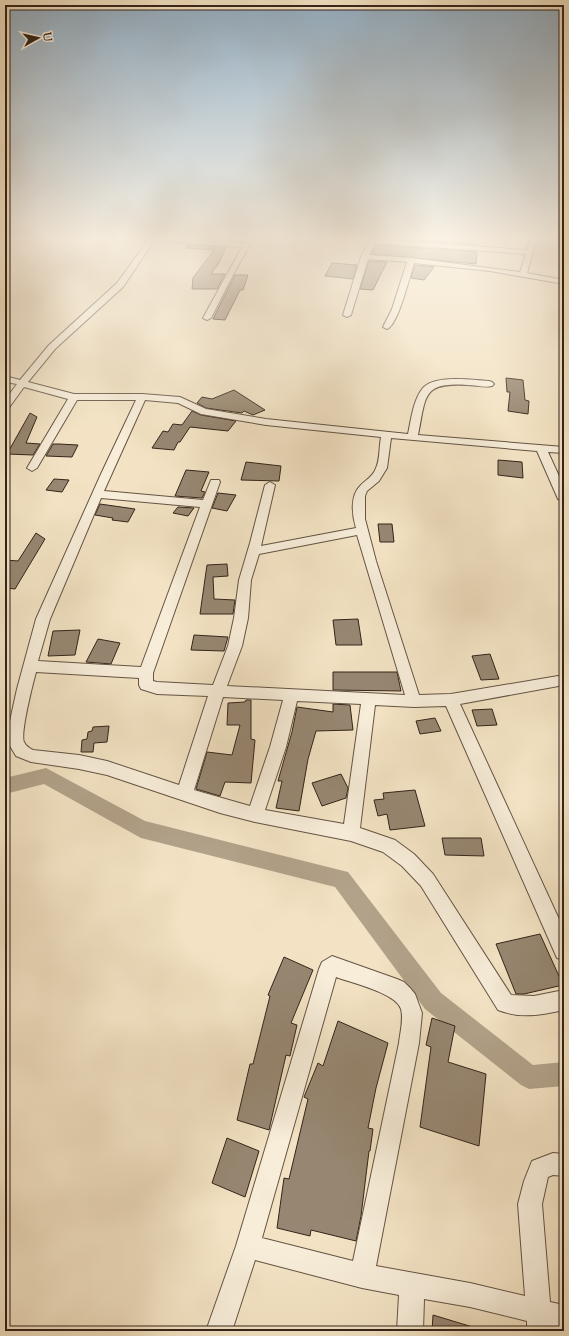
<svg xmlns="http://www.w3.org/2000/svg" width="569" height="1336" font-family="'Sorts Mill Goudy',serif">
<rect width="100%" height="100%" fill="#f3e3c4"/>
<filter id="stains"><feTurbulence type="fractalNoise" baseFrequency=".005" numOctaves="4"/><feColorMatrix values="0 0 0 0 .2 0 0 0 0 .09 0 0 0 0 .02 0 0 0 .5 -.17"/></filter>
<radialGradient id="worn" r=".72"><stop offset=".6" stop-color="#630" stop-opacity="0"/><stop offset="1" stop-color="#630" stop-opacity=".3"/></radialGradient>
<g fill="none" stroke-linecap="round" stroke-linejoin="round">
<path fill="#b2a28a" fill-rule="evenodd" d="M46,768L145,821L348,872L441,993L533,1065L564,1062V1086L529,1089L521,1085L425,1009L335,887L141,838L44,784L5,794V778Z"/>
</g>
<path fill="#978772" stroke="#34241a" d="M394,239L435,241L434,239L478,240V245Z
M186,245L226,247L219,263L211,274H225L217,289H192L193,278L214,250L186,248Z
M376,245L477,252L476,264L371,254Z
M369,261L387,262L373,290L360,289Z
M332,263L357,265L353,279L325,276Z
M415,265L434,267L424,280L411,278Z
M235,275H248L243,290H240L225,320L213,319Z
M506,378L523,380L525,400L529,401L528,414L508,411L510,392H507Z
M234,390L265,410L253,415L244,411L242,413L206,408L197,403L202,397L212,399Z
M192,411L201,415L236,421L228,431L190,427L180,442H178L174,450L152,448L163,431L168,432L173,424L182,425Z
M30,413L37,417L26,443L40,444L33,455L7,454Z
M53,444H59L78,445L72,457L46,456Z
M498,460L522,462L523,478L498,475Z
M246,462L281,466L279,481L241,480Z
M186,470L209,472L201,491L205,492L202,498L175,496Z
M54,479L69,480L62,492L46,490Z
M218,493L236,495L227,511L212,508Z
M100,504L135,509L128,522L112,520L113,518L95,515Z
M178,507L194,508L188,516L173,513Z
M378,524H392L394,542H380Z
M36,533L45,539L15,589L5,588V560L18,561Z
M227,564L228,576L213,577L214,599L235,600L233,614H200L207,565Z
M358,619L362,645H336L333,620Z
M80,630L75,655L48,656L53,631Z
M194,635L228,637L224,651L191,650Z
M98,639L120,643L111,664L86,662Z
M490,654L499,679L481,680L472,656Z
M333,672H397L401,691L333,690Z
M246,700H251V739L255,740L251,783L225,782L220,796L196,789L207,752L232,755L240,725H227L228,703L245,702Z
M333,704L350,705L353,730L316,731L308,759L299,811L276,808L282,781H278L292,732L297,707L333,712Z
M492,709L497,725L477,726L472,710Z
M435,718L441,731L420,734L416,721Z
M109,726L107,742L94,743L93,752H81L82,740L87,739L88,732L92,731L93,727Z
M341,774L348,788L346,798L322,806L312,783Z
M415,790L425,826L390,830L387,814L378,816L374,800L384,799L383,793Z
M442,838H481L484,856L445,855Z
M540,934L563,985L524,994H516L496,944Z
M284,957L313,970L291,1023L297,1025L290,1056L286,1055L269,1130L237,1120L250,1064H253L270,996L268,995Z
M432,1018L455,1026L448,1062L486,1074L479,1146L420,1127L431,1047L426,1045Z
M338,1021L388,1043L376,1088L368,1128L373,1129L370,1151H369L361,1216L356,1241L311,1230L310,1236L277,1228L284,1178L289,1179L308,1099L304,1097L318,1063L323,1066Z
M227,1138L259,1151L245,1197L212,1183Z
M433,1315L476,1328V1331H432Z"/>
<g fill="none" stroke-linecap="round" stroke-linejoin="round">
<g stroke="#645444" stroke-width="2">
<path id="street" d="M149,239H203L244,243L247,239H253L234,273L211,318L207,320L203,318L242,247L154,241L123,287L55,349L28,382L74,394H142L180,397L206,409L266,419L408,434C411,420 413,401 422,389C434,374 472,380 489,381L492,382L494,384L492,386C485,388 475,385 467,385C422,382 426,396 418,435L564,447V453L548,452L564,487V502L558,499L537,451L391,438L387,468L379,481L367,491L365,496V519L376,561L419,695L451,694L564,675V685L460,704L564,930V960L557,958L446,706L414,707L375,705L360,828L395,840L414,854L433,874L511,995L534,996L564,990V1010C541,1015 521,1019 498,1010L421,886L402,866L383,852L351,841L255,822L220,813L107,775L79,769L31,762L16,756L10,746L7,742L8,730L17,689L36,619L101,474L136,400H77L37,468L32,471L27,468L68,399L24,387L8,409L5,410V400L17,384L5,382V376L20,380L49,345L117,283ZM145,400L178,403L201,414L266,425L381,437C379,447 380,460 376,468C373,477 365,480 360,486C350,496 352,515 356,528L261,546L275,485L270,482L265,485L250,543L239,580L234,618L228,646L213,685L157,682L153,681V673L220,482L219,480H211L203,500L104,491ZM101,498L200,507L141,667L38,661L50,619ZM357,535L405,695L227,686L242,646L248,618L251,580L259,554ZM36,672L139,678V685L141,689L157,694L208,696L179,785L107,761L79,755L33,750C29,748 26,746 24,742C20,734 33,683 36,672ZM223,697L283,700L270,747L250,806L194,790ZM297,701L361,704L344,824L265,810L286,747Z
M370,239L527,250L531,239H537L527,273L564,280V284L490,271L414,263C410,275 398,326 387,329L383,327L392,309L407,262L368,259L351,315L347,317L343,315L361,257ZM375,243L526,254L520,272L411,258L369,255Z
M332,956L397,979L404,982L410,988L415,994L422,1013L419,1043L376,1266L470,1283L525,1296L518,1204L524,1181L532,1161L553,1153L564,1154V1176L553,1175L548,1177L542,1204L550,1302L564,1305V1331L552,1328L553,1331H527V1321L470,1307L424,1299L423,1331H397L399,1295L362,1288L255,1260L232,1331H206L236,1246L319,969L322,962ZM336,977C352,983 396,993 401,1009C404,1020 400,1032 399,1043L353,1261L262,1238Z"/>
</g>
<use href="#street" fill="#f7edd9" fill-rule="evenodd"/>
</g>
<linearGradient id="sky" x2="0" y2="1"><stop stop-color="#92adc2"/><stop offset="0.56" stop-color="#faf2e4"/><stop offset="1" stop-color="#faf2e4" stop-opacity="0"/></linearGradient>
<rect width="569" height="426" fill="url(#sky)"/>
<rect width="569" height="1336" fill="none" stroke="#f3e3c4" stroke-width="20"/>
<rect x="6" y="6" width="557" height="1324" fill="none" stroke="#34241a" stroke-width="2"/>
<rect x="10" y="10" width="549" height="1316" fill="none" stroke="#34241a"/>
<g transform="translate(38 38) rotate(82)" stroke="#f7edd9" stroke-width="3" paint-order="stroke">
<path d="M0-3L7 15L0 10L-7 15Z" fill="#34241a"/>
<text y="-6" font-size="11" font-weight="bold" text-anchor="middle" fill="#34241a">U</text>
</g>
<rect width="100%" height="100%" filter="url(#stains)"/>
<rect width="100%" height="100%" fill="url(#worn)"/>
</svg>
